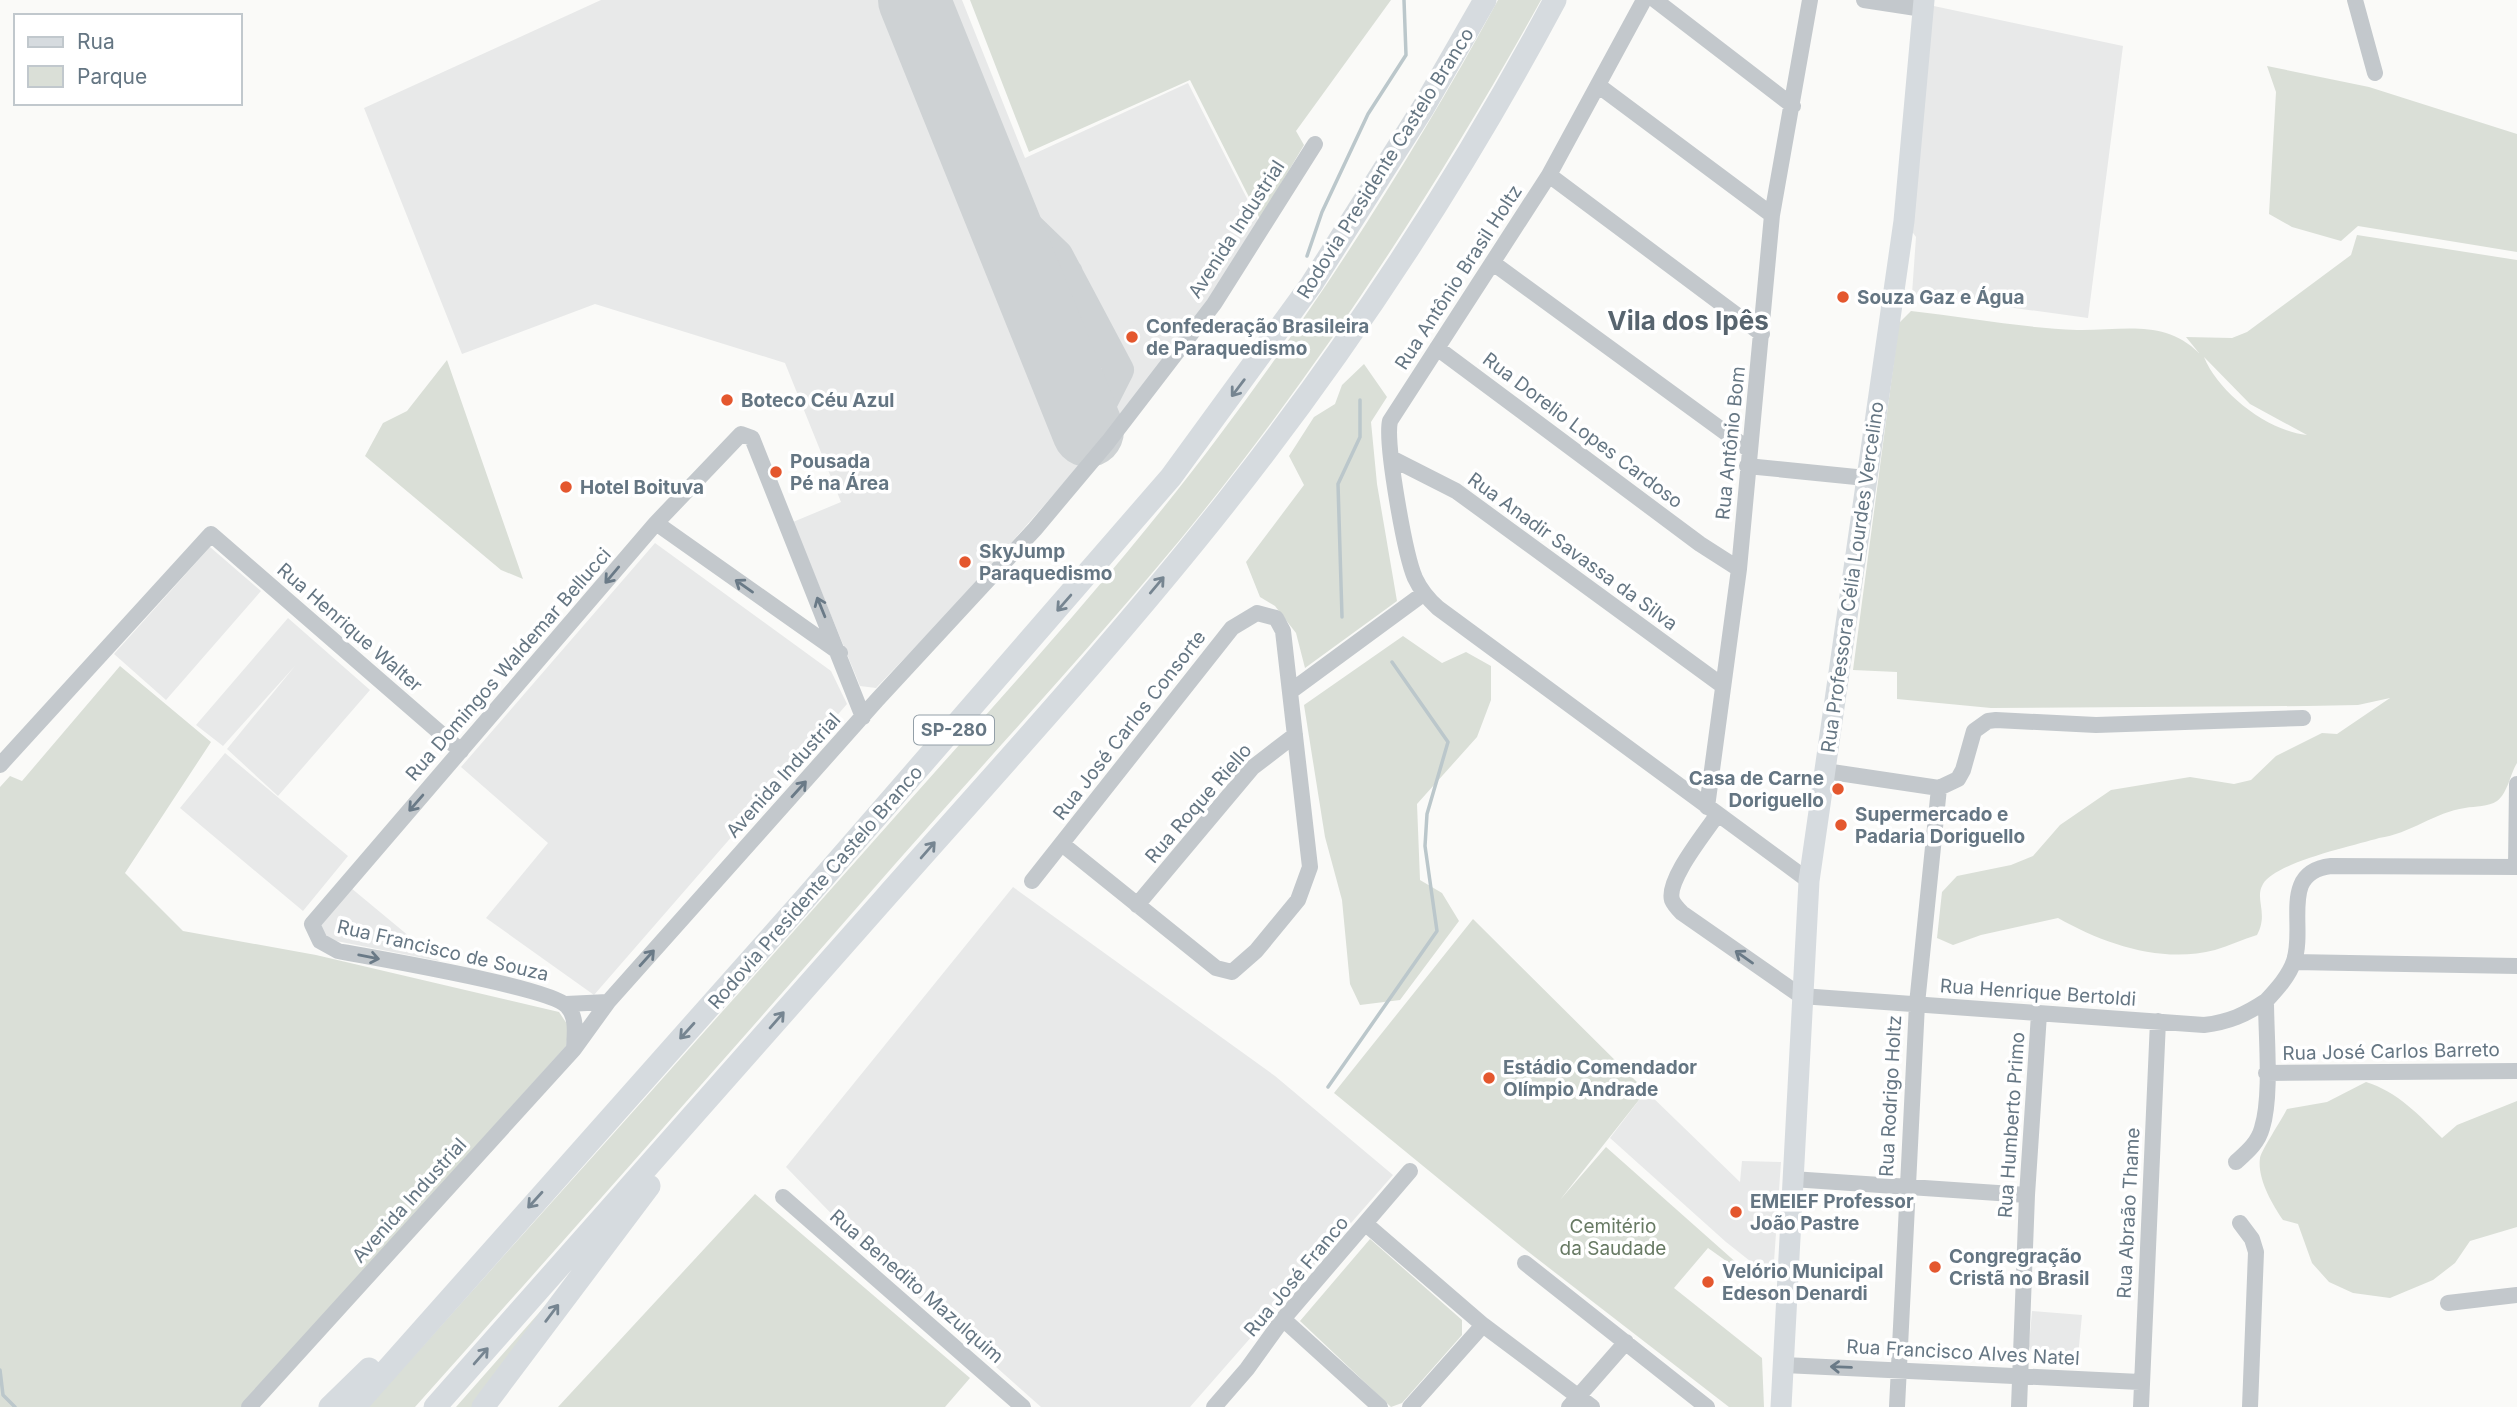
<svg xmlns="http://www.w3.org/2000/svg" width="2517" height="1407" font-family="Inter,sans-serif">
<rect width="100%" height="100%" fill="#fafaf8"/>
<path fill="#e8e9e9" d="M601,0H962L1025,158L1188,83L1259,222L1200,313L1113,427L967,593L876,688L860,686L793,522L841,502L785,363L595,304L462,354L364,108Z
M1929,5L2123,46L2088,318L1912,294L1916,237L1908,226Z
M655,543L831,671L847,704L594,995L486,918L548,843L461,767Z
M210,547L261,591L166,700L114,654Z
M288,618L370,690L278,796L227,749L295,666L223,746L196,725Z
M225,753L348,856L303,911L180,808Z
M1013,887L1275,1076L1393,1175L1190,1407H1041L904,1285V1279L893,1270H886L786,1167Z
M351,888L439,961L331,940L322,933L320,920Z
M1646,1091L1740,1182L1742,1161L1781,1162L1773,1276H1769L1726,1242L1610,1138Z
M2032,1311L2082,1315L2077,1367L2039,1364L2033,1356L2029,1346Z"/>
<path fill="#dadfd7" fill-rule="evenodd" d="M970,0H1391L1296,131L1304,145L1260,219L1190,80L1029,152Z
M1498,0H1541C1442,179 1329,354 1201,514C1104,634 998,747 896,863C737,1045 577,1226 415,1407H368C536,1220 704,1033 871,844C989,710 1112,579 1219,436C1322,299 1416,151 1498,0Z
M2267,66L2369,87L2517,134V252L2358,226L2341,241L2292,227L2269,214L2276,92Z
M2357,235L2517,260V763C2510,774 2508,793 2497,801C2488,807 2476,806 2465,808C2435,812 2410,834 2379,838C2353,846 2276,862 2263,884C2254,899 2269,913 2257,935C2243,939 2229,946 2215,950C2162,964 2104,944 2058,918L1981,935L1953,945L1937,938L1942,892L1957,876L2011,865L2033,856L2060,825L2111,790L2190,777L2234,784L2251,780L2276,756L2322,733L2337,734L2390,698L2358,705L2307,706L1991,708L1897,699V672L1853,670L1899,323L1911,311C1966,317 2022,328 2077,330C2120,331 2164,318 2199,353L2186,337L2232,338L2247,332L2351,255ZM2204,357L2250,404L2307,435C2267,431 2218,392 2204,357Z
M447,360L523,579L501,570L365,456L383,423L407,411Z
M1364,364L1387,397L1371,422L1377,484L1397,601L1305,668L1296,633L1275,606L1260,597L1246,562L1304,485L1289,456L1314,417L1335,404L1342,385Z
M1403,636L1442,663L1466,652L1491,666V700L1477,737L1417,804L1420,880L1442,893L1459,921L1400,1000L1360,1005L1350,984L1342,900L1325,837L1304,705Z
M120,666L211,742L125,873L183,931L316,955L559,1012L569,1027L566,1046L241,1407H0V787L10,776L22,781Z
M1473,919L1646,1091L1560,1200L1606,1147L1739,1265L1736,1268L1708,1248L1674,1288L1762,1358L1764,1407H1729L1522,1247L1334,1093Z
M2366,1082C2398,1092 2419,1115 2442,1138L2457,1125L2517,1101V1227L2470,1241L2455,1263L2433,1280L2390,1298L2353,1293L2329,1282L2312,1263L2298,1224L2283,1220C2272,1204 2257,1178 2260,1158C2261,1151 2282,1119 2287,1109L2327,1102Z
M755,1194L970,1378L945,1407H558Z
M1370,1239L1462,1320V1335L1402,1403L1391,1407L1300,1321Z
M575,1272L477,1407H456Z"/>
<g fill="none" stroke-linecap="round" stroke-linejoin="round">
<path stroke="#bbc7cb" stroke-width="3.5" d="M1307,256L1322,212L1368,114L1406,55L1404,0
M1342,617L1338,484L1360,437V400
M1328,1087L1437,931L1425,846L1427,814L1448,742L1392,662
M0,1370L3,1395L15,1407"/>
<path stroke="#ced2d4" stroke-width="30" d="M996,203L1028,226L1058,255L1119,370L1088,431
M1049,335L1068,273"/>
<path stroke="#ced2d4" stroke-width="72" d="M914,0L1088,431"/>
<path stroke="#c3c8cc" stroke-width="16" d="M1644,0L1549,175L1390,421C1385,443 1405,555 1415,578C1421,591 1428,599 1438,608L1809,881
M1655,0L1793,106
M1864,0L1923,9
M2355,0L2375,73
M1599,86L1772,215
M1549,175L1762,334
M1493,263L1748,449
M1437,348L1700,544L1739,569
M1393,459L1456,491L1723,686
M1747,466L1866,478
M656,523L840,653
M1291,691L1423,594
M0,765L211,534L461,751
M1825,771L1939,788L1958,779L1963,770L1974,731L1988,721L1996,720L2096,725L2303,718
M1707,807L1739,569L1772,215L1810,0
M1717,815C1706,832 1666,880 1672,900C1674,905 1678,909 1682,913L1801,996L2204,1025C2229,1022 2245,1015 2266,1001
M2516,867L2517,784
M1032,881L1232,628L1257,613L1276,618L1283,631L1310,867L1298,900L1256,951L1232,972L1216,968L1062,844
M1137,905L1252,768L1295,735
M2294,962L2517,966
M566,1004L608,1002
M574,1047C575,1033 577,1017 567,1006C549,987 374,958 338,951L320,941L312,924L656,523L741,434L752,438L863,717
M2266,1073L2517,1071
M2236,1162C2247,1152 2258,1143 2262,1128C2272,1096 2266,1036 2266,1001C2277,989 2289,976 2294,961C2306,926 2279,872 2331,866L2517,867
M1792,1179L2027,1195
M783,1197L1023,1407
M2240,1223L2252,1239L2256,1252L2250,1407
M1367,1225L1483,1325L1592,1407
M1525,1263L1707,1407
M2448,1303L2517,1295
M1283,1319L1380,1407
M1784,1365L2140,1382
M249,1407L574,1049L608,1002L877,700L1035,529L1108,442L1214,304L1315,144
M1214,1407L1247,1369L1283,1319L1410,1171
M1410,1407L1483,1325
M1569,1407L1626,1342
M1897,1407L1917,1004L1939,788
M2019,1407L2027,1195L2039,1014
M2141,1407L2158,1021"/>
<path stroke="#d6dbdf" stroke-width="21" d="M1781,1407L1809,881L1904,221L1924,0"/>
<path stroke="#d6dbdf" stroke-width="23" d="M330,1407L369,1369
M354,1407L804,900L1171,477L1311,285L1423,108L1485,0
M435,1407C585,1237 735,1067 885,898C1001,767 1120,637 1228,500C1352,343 1461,176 1555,0
M483,1407L649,1186"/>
</g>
<defs><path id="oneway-shaft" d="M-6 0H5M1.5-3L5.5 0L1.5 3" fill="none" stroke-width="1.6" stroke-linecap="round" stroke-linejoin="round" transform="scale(1.75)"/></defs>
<g stroke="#768591">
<use href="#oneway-shaft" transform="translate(1238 388) rotate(127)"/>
<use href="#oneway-shaft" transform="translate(1157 585) rotate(-50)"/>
<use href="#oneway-shaft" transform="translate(1064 603) rotate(131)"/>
<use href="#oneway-shaft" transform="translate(928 850) rotate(-49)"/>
<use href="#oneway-shaft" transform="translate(777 1020) rotate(-49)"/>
<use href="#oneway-shaft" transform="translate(687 1031) rotate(132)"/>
<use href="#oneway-shaft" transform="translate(535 1200) rotate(132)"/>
<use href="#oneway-shaft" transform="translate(552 1313) rotate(-53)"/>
<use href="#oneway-shaft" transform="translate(481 1356) rotate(-49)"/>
</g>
<g stroke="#6a7a87">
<use href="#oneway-shaft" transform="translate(612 575) rotate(130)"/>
<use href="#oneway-shaft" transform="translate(744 586) rotate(-145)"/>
<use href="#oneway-shaft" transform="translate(821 607) rotate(-112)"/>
<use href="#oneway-shaft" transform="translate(799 789) rotate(-48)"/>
<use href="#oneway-shaft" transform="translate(416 803) rotate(131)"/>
<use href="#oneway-shaft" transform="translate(369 957) rotate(11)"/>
<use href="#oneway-shaft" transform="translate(1744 957) rotate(-145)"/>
<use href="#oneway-shaft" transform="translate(647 958) rotate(-48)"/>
<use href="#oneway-shaft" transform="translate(1841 1367) rotate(-178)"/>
</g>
<g fill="#e4572e" stroke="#fff" stroke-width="2.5">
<circle cx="1843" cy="297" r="7"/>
<circle cx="1132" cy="337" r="7"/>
<circle cx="727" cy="400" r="7"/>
<circle cx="776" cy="472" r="7"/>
<circle cx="566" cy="487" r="7"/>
<circle cx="965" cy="562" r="7"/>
<circle cx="1838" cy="789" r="7"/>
<circle cx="1841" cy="825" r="7"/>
<circle cx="1489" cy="1078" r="7"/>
<circle cx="1736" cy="1212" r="7"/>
<circle cx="1935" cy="1267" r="7"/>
<circle cx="1708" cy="1282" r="7"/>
</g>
<g text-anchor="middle" stroke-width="7" stroke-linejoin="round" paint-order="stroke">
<rect fill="#fff" stroke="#939fa8" stroke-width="2" x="914" y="715.5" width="80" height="29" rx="5"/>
<g font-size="18" font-weight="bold" fill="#657683">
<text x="954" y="736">SP-280</text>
</g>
<g font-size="19" fill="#657683" stroke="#fff">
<text transform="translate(1385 163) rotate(-58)" y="7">Rodovia Presidente Castelo Branco</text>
<text transform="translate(1236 229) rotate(-57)" y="7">Avenida Industrial</text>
<text transform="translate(1458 277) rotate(-57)" y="7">Rua Antônio Brasil Holtz</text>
<text transform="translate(1583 430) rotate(37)" y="7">Rua Dorelio Lopes Cardoso</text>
<text transform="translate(1730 443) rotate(-84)" y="7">Rua Antônio Bom</text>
<text transform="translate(1573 551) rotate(36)" y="7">Rua Anadir Savassa da Silva</text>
<text transform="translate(1852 577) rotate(-82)" y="7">Rua Professora Célia Lourdes Vercelino</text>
<text transform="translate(350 627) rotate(41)" y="7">Rua Henrique Walter</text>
<text transform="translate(508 664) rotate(-49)" y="7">Rua Domingos Waldemar Bellucci</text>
<text transform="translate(1129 725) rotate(-52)" y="7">Rua José Carlos Consorte</text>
<text transform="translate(783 775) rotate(-48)" y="7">Avenida Industrial</text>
<text transform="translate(1198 803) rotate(-49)" y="7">Rua Roque Riello</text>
<text transform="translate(815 887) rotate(-49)" y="7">Rodovia Presidente Castelo Branco</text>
<text transform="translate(443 950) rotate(13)" y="7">Rua Francisco de Souza</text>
<text transform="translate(2038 992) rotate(4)" y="7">Rua Henrique Bertoldi</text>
<text transform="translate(2391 1051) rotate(-1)" y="7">Rua José Carlos Barreto</text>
<text transform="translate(1890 1096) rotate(-87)" y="7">Rua Rodrigo Holtz</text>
<text transform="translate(2011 1125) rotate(-86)" y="7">Rua Humberto Primo</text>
<text transform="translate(409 1200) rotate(-48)" y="7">Avenida Industrial</text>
<text transform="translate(2128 1213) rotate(-87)" y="7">Rua Abraão Thame</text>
<text transform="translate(1296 1276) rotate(-50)" y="7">Rua José Franco</text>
<text transform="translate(917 1286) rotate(41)" y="7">Rua Benedito Mazulquim</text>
<text transform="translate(1963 1352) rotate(3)" y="7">Rua Francisco Alves Natel</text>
</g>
<g font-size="19" font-weight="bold" fill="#657683" stroke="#fff" text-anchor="start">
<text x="1857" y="304">Souza Gaz e Água</text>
<text x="1146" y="333">Confederação Brasileira<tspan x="1146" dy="22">de Paraquedismo</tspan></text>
<text x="741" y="407">Boteco Céu Azul</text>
<text x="790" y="468">Pousada<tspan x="790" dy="22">Pé na Área</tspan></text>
<text x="580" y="494">Hotel Boituva</text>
<text x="979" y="558">SkyJump<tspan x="979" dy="22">Paraquedismo</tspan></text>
<text x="1824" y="785" text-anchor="end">Casa de Carne<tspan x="1824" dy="22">Doriguello</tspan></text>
<text x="1855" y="821">Supermercado e<tspan x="1855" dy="22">Padaria Doriguello</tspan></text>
<text x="1503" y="1074">Estádio Comendador<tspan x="1503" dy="22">Olímpio Andrade</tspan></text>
<text x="1750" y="1208">EMEIEF Professor<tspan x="1750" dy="22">João Pastre</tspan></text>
<text x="1949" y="1263">Congregração<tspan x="1949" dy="22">Cristã no Brasil</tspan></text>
<text x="1722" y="1278">Velório Municipal<tspan x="1722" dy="22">Edeson Denardi</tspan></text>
</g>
<g font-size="19" fill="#687a64" stroke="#fff">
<text x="1613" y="1233">Cemitério<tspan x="1613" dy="22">da Saudade</tspan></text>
</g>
<g font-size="26" font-weight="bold" fill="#57646e" stroke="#fff">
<text x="1688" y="330">Vila dos Ipês</text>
</g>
</g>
<rect x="14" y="14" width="228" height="91" fill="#ffffff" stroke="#c1c8cd" stroke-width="2"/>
<rect x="28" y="37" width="35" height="10" fill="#d6dbdf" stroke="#c1c8cd" stroke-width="2"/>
<text x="77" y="49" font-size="21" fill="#657683">Rua</text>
<rect x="28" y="66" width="35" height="21" fill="#dadfd7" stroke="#c1c8cd" stroke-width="2"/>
<text x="77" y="84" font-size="21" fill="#657683">Parque</text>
</svg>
